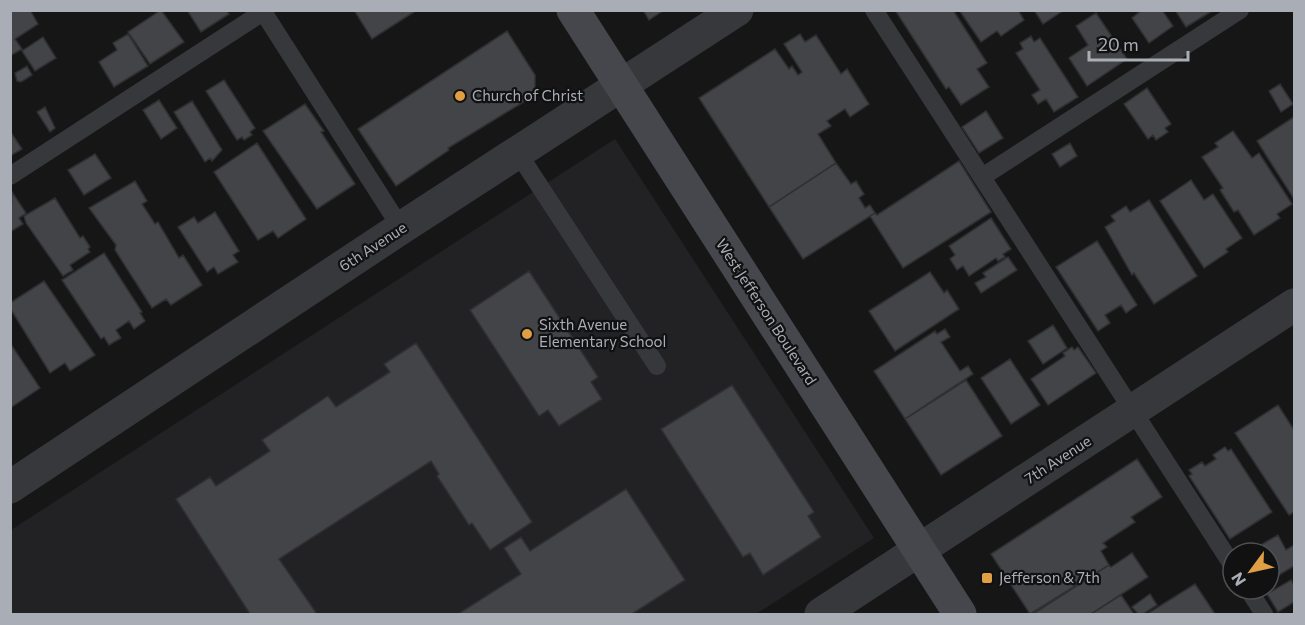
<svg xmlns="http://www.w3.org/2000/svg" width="1305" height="625" font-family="Commissioner,sans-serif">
<rect width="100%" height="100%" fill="#161617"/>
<path fill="#222224" d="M615,139L874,538L756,614H11V530Z"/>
<path fill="#434447" stroke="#303033" stroke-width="1.5" d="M10,10H30L38,24L15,39L22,49L10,56Z
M161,10L184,42L150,64L128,32Z
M187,10H226L229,14L201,32Z
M354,10H417L372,39Z
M643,10H664L649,20Z
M895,10H953L987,63L977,69L989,87L961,105L949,87L946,89Z
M959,10H1018L1024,20L1001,36L997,31L981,42Z
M1034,10H1064L1043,24Z
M1142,10H1162L1173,26L1149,43L1132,18Z
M1175,10H1212V11L1186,27Z
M1096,13L1127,59L1087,86L1069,58L1088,45L1076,26Z
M507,31L535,75V95L448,148L449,150L396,186L358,129Z
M128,34L148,66L114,87L99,62L117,50L113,43Z
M800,34L805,42L816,35L841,74L847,69L869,104L850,117L845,109L827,121L831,126L818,134L836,163L769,207L699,98L775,49L789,69L792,66L798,75L802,72L784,44Z
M1031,36L1034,42L1040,38L1078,97L1054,112L1046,99L1038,104L1032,95L1040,90L1016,53L1023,49L1020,43Z
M43,37L56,58L35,71L22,51Z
M27,66L32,75L21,82L17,81L15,73Z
M224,80L255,128L250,132L252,135L244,140L242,137L237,140L206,91Z
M1280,84L1293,104L1281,112L1269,91Z
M1147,88L1171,124L1165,128L1168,132L1156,140L1153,135L1148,139L1124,104Z
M159,100L177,128L161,139L143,110Z
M192,101L222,150L212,161L210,158L205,162L174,112Z
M305,104L324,131L321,132L355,184L317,209L263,131Z
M45,107L55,128L50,132L37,112Z
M986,111L1003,138L979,153L962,127Z
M1294,117V199L1257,141Z
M10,131L22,149L10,156Z
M1233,131L1252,158L1259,153L1292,204L1277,214L1280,218L1254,235L1238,210L1234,212L1220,190L1223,188L1202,157L1218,147L1215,143Z
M257,143L306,219L278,238L273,231L258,240L214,172Z
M1070,143L1077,156L1060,167L1052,154Z
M95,154L111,178L84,195L68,170Z
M959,161L991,212L903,268L870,216L875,213L877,215Z
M836,163L851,184L856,181L864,194L859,198L865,208L870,205L875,213L803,259L769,207Z
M1191,180L1204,200L1213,194L1242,238L1226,249L1228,252L1204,268L1160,201Z
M135,181L147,201L142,204L155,224L158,222L179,258L183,255L202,285L171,305L166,299L152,308L115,250L116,245L89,208Z
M12,192L26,213L19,218L23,224L10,232Z
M55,198L80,238L83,236L90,247L88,249L90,252L70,265L73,270L63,276L26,223L24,216Z
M1149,200L1197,276L1154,304L1134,273L1132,275L1105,227L1115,221L1111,216L1126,206L1130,212Z
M215,212L239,251L233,255L238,262L218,274L214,267L207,272L178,227L194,217L198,223Z
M991,218L1011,249L1003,254L1005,257L998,261L996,258L969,276L963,266L957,270L950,259L955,255L949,246Z
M1097,241L1137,305L1126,313L1121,305L1105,315L1110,323L1098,331L1056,267Z
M104,253L142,312L140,313L145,321L134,329L129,321L116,330L121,338L109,345L104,337L101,339L62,280Z
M1008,257L1017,270L981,293L975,283L986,277L983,273Z
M529,271L598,377L591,382L602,399L559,426L548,410L539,416L470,310Z
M930,272L944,293L947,290L959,309L895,351L869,311Z
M44,281L95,355L70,371L65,363L50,373L10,308V303Z
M1053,325L1067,348L1043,364L1028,341Z
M945,329L950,337L941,342L960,371L968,366L973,374L905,419L874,371L935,331L937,334Z
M10,343L40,388L10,408Z
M416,343L532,522L490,550L472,523L469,525L437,476L439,474L431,461L279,559L317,614H250L176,499L210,477L216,486L270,451L262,440L328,396L336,407L390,372L384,364Z
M1072,347L1074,350L1078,347L1096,373L1048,405L1031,379L1065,356L1063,353Z
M1010,359L1040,405L1011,424L981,378Z
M966,380L1002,436L941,475L905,419Z
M732,385L814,512L808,516L821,537L763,575L750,553L743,557L661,429Z
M1278,405L1294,430V512L1289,515L1235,433Z
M1225,447L1228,451L1231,449L1272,512L1230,539L1189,476L1192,474L1189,470L1202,462L1205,466L1216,459L1213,455Z
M1137,459L1162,497L1131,517L1135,522L1103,543L1107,547L1101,551L1109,565L1030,614L991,554Z
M626,489L685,580L632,614H458L521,574L504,548L521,537L530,551Z
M1278,535L1286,550L1294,545V566L1269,581V553H1247Z
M1132,553L1148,577L1091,614H1033L1109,565L1111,567Z
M1291,580L1294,585V602L1278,612L1267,594Z
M1195,584L1215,614H1147Z
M1150,594L1157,605L1143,614H1138L1132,607Z
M1121,595L1134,614H1091Z"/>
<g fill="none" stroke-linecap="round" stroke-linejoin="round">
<path stroke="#37383c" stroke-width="18" d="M262,10L401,228
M874,10L1233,566
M518,153L657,366
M10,176L263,12
M982,177L1240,10
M1248,589L1264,614"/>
<path stroke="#37383c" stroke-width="33" d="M10,487L401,228L737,10"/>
<path stroke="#37383c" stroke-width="33" d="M821,614L1294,305"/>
<path stroke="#45474c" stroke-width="33" d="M573,10L960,614"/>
</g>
<g fill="#e09f45" stroke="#111112" stroke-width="2">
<circle cx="460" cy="96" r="6"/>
<circle cx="527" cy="334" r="6"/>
<rect x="981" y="572" width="12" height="12" rx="3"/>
</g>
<g text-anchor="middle" stroke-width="4.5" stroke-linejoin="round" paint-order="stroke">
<g font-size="15" fill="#a9aeb6" stroke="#111112" text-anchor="start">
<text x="472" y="101">Church of Christ</text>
<text x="539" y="330">Sixth Avenue<tspan x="539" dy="17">Elementary School</tspan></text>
<text x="999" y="583">Jefferson &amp; 7th</text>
</g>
<g font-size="15" fill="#a9aeb6" stroke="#111112">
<text transform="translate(373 247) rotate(-33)" y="5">6th Avenue</text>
<text transform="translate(766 312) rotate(57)" y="5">West Jefferson Boulevard</text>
<text transform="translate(1058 460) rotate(-33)" y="5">7th Avenue</text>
</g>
</g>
<rect width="1305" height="625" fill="none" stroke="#a9aeb6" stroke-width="24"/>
<g transform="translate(1251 571) rotate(237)"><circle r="28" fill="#111112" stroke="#4e5054" stroke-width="1.5"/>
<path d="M0-4.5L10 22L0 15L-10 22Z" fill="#e09f45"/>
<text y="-9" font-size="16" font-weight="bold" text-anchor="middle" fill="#a9aeb6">N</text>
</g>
<path d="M1089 51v9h99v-9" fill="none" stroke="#a9aeb6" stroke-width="3"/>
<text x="1098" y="51" font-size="18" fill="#a9aeb6" stroke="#111112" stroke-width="4.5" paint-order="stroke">20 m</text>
</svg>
